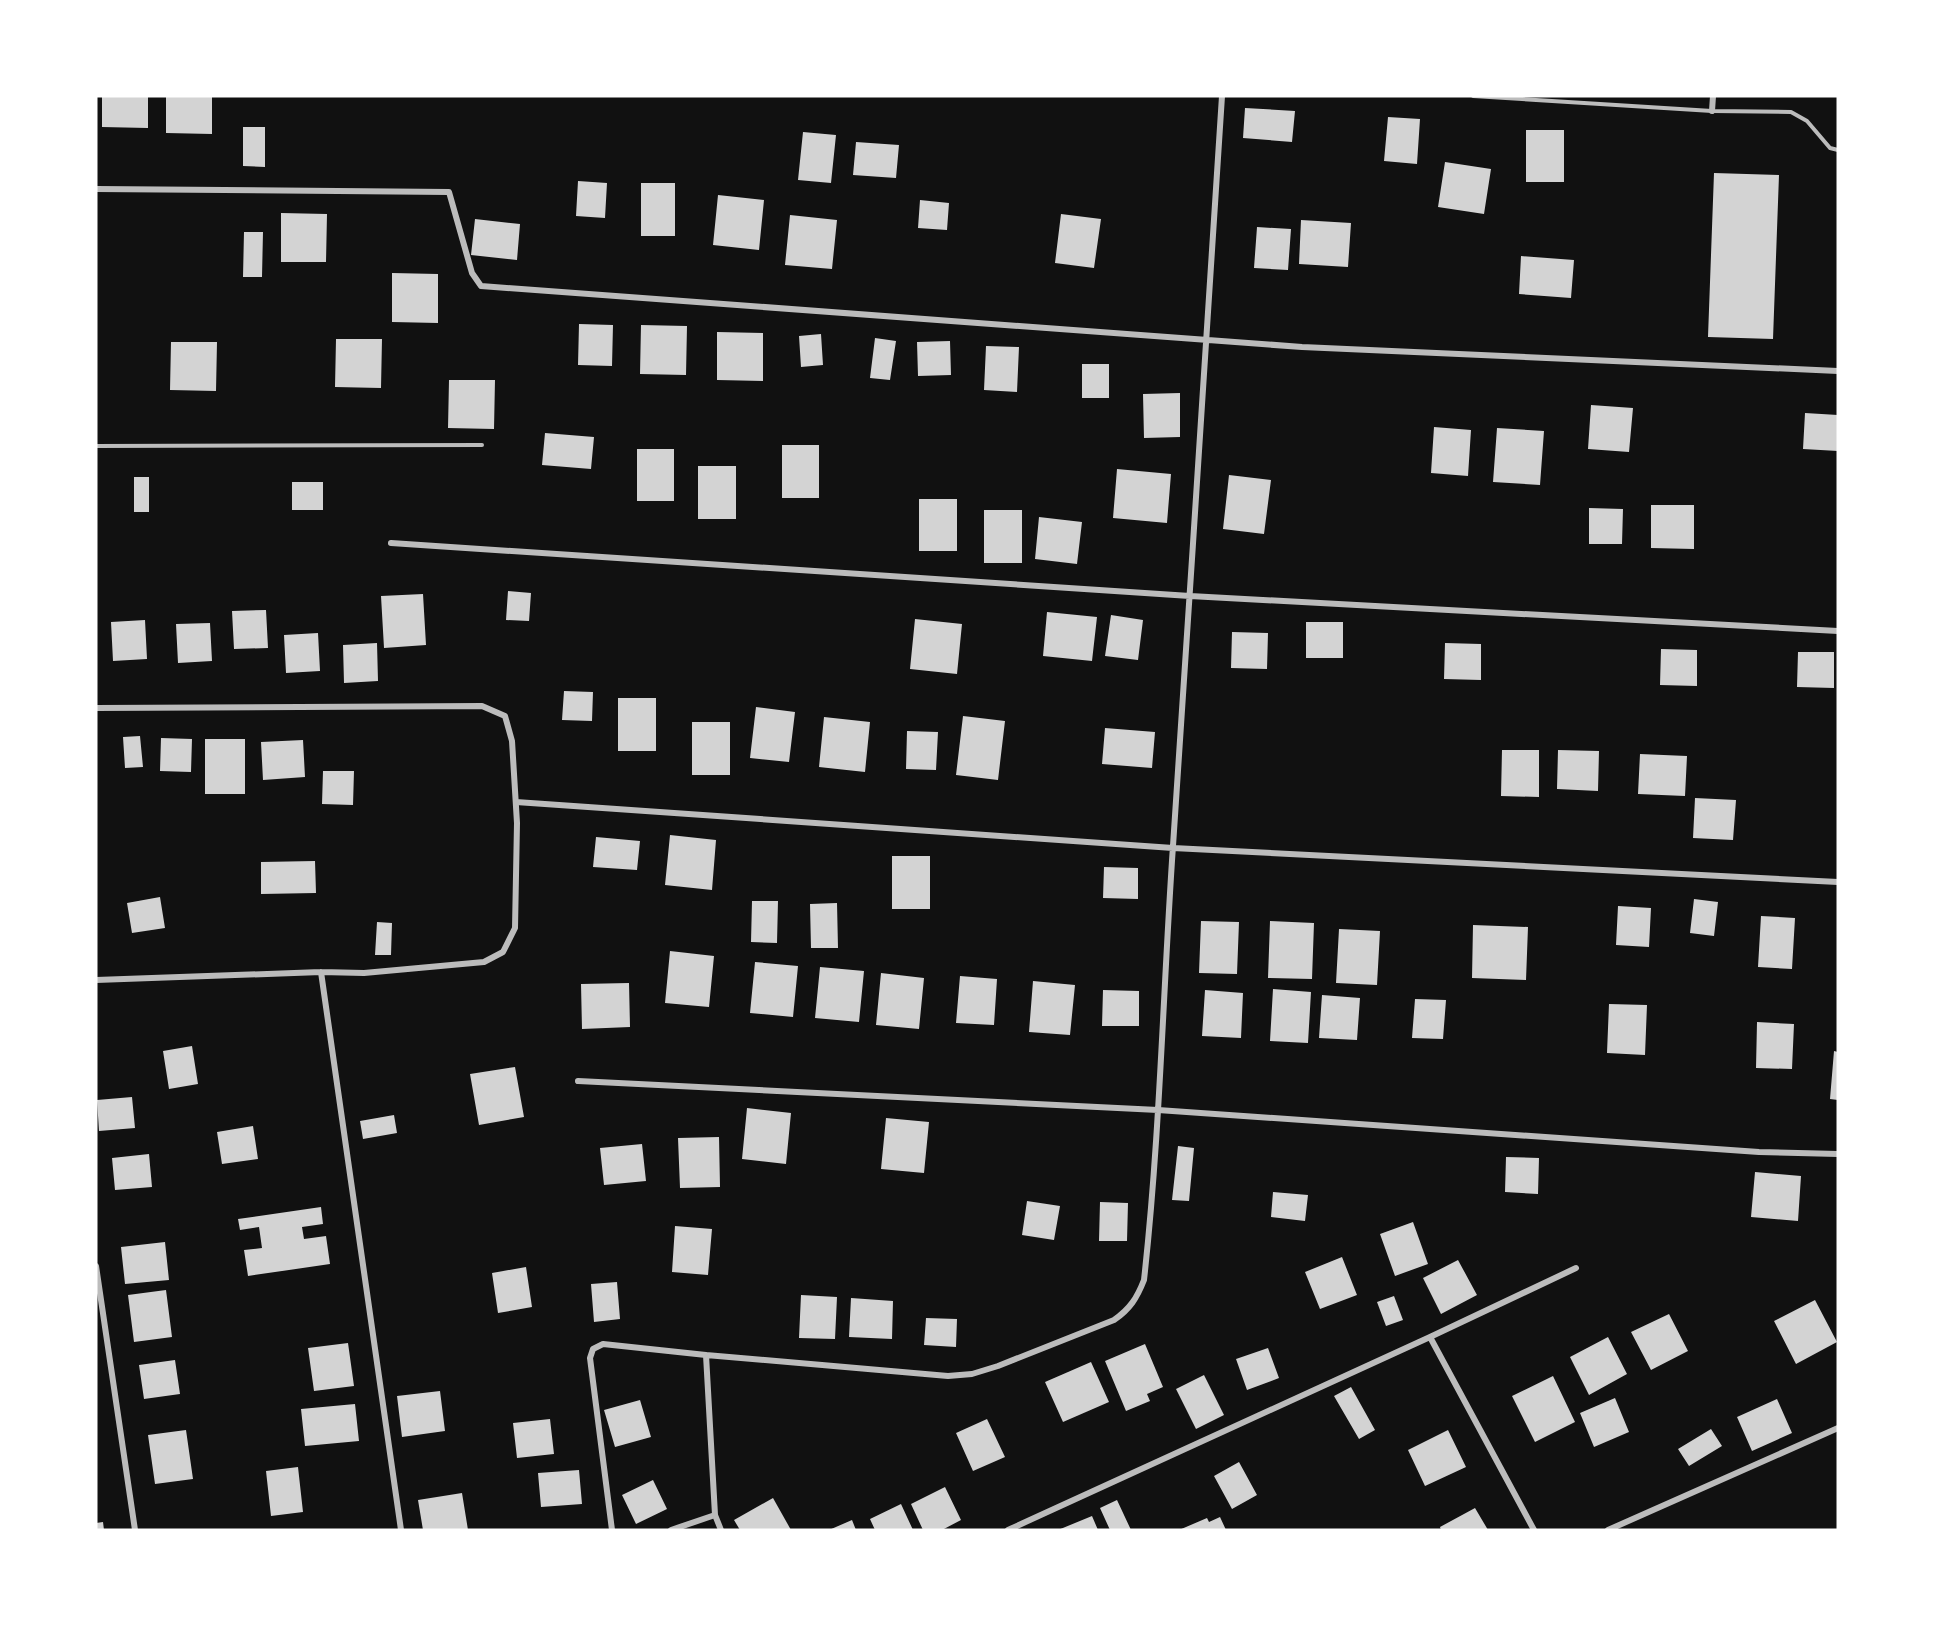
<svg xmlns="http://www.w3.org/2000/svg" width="1934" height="1626" font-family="'IBM Plex Sans',sans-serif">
<rect width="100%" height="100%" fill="#111"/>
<path fill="#d3d3d3" d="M102,96H148V128L102,127Z
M166,96H212V134L166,133Z
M1245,108L1295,111L1292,142L1243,138Z
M1388,117L1420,119L1417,164L1384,161Z
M243,127H265V167L243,166Z
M1526,130H1564V182H1526Z
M803,132L836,135L831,183L798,180Z
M856,142L899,145L896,178L853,175Z
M1445,162L1491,169L1484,214L1438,207Z
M1714,173L1779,175L1773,339L1708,337Z
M578,181L607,183L605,218L576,216Z
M641,183H675V236H641Z
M718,195L764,200L759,250L713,245Z
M920,200L949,203L947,230L918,228Z
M281,213L327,214L326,262H281Z
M1061,214L1101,219L1094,268L1055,263Z
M790,215L837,220L832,269L785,265Z
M475,219L520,224L517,260L471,255Z
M1301,220L1351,223L1348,267L1299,264Z
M1257,227L1291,229L1288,270L1254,268Z
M244,232H263L262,277H243Z
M1521,256L1574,260L1571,298L1519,294Z
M392,273L438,274V323L392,322Z
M579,324L613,325L612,366L578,365Z
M641,325L687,326L686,375L640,374Z
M717,332L763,333V381L717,380Z
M821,334L823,365L801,367L799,336Z
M875,338L896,341L890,380L870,378Z
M336,339H382L381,388L335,387Z
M950,341L951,375L918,376L917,342Z
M171,342H217L216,391L170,390Z
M986,346L1019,347L1017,392L984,390Z
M1082,364H1109V398H1082Z
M449,380H495L494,429L448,428Z
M1180,393V437L1144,438L1143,394Z
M1591,405L1633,408L1629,452L1588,449Z
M1805,413L1838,415V451L1803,449Z
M1434,427L1471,430L1468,476L1431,473Z
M1497,428L1544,431L1540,485L1493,482Z
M545,433L594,437L591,469L542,465Z
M782,445H819V498H782Z
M637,449H674V501H637Z
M698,466H736V519H698Z
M1117,469L1171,474L1167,523L1113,518Z
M1229,475L1271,480L1264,534L1223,529Z
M134,477H149V512H134Z
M292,482H323V510H292Z
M919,499H957V551H919Z
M1651,505H1694V549L1651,548Z
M1589,508L1623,509L1622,544H1589Z
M984,510H1022V563H984Z
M1039,517L1082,522L1077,564L1035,559Z
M508,591L531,593L529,621L506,620Z
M423,594L426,645L384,648L381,596Z
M266,610L268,648L234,649L232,611Z
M1047,612L1097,617L1092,661L1043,656Z
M1111,615L1143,620L1138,660L1105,656Z
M915,619L962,624L957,674L910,669Z
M145,620L147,659L113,661L111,622Z
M1306,622H1343V658H1306Z
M210,623L212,661L178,663L176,624Z
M1232,632L1268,633L1267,669L1231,668Z
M318,633L320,671L286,673L284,635Z
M377,643L378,681L344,683L343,645Z
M1445,643L1481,644V680L1444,679Z
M1661,649L1697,650V686L1660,685Z
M1798,652H1834V688L1797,687Z
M564,691L593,692L592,721L562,720Z
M618,698H656V751H618Z
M756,707L795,712L789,762L750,758Z
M963,716L1005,721L998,780L956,775Z
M824,717L870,722L865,772L819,767Z
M692,722H730V775H692Z
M1105,728L1155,732L1152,768L1102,764Z
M907,731L938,732L936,770L906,769Z
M140,736L143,767L125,768L123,737Z
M161,738L192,739L191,772L160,771Z
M205,739H245V794H205Z
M303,740L305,777L263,780L261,742Z
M1502,750H1539V797L1501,796Z
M1558,750L1599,751L1598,791L1557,789Z
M1640,754L1687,756L1685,796L1638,794Z
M323,771H354L353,805L322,804Z
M1695,798L1736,800L1733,840L1693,838Z
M670,835L716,840L712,890L665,885Z
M596,837L640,841L637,870L593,867Z
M892,856H930V909H892Z
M315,861L316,893L261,894V862Z
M1104,867L1138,868V899L1103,898Z
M160,897L165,928L132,933L127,903Z
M1694,899L1718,902L1714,936L1690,933Z
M752,901H778L777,943L751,942Z
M837,903L838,948H811L810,904Z
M1618,906L1651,908L1649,947L1616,945Z
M1761,916L1795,918L1792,969L1758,967Z
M1201,921L1239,922L1237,974L1199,973Z
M1270,921L1314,923L1312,979L1268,978Z
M377,922L392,923L391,955H375Z
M1473,925L1528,927L1526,980L1472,978Z
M1339,929L1380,931L1377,985L1336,983Z
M670,951L714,956L709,1007L665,1003Z
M755,962L798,966L793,1017L750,1013Z
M820,967L864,971L859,1022L815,1018Z
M881,973L924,978L919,1029L876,1025Z
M960,976L997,979L994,1025L956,1023Z
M1033,981L1075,985L1070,1035L1029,1032Z
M629,983L630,1027L582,1029L581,984Z
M1273,989L1311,992L1308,1043L1270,1041Z
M1103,990L1139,991V1026H1102Z
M1205,990L1243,993L1241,1038L1202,1036Z
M1322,995L1360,998L1357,1040L1319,1038Z
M1415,999L1446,1000L1443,1039L1412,1038Z
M1609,1004L1647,1005L1645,1055L1607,1053Z
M1757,1022L1794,1024L1792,1069L1756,1068Z
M192,1046L198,1084L169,1089L163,1051Z
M1834,1051L1838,1052V1100L1830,1099Z
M515,1067L524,1117L479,1125L470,1074Z
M132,1097L135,1128L99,1131L97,1100Z
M747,1108L791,1113L786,1164L742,1159Z
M394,1115L397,1133L363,1139L360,1121Z
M886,1118L929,1122L924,1173L881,1169Z
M253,1126L258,1159L222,1164L217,1132Z
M719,1137L720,1187L680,1188L678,1138Z
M642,1144L646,1181L604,1185L600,1148Z
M1178,1146L1194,1148L1189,1201L1172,1200Z
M149,1154L152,1187L115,1190L112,1158Z
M1506,1157L1539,1158L1538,1194L1505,1192Z
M1755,1172L1801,1176L1798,1221L1751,1217Z
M1273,1192L1308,1195L1305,1221L1271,1217Z
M1027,1201L1060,1206L1054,1240L1022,1235Z
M1100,1202L1128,1203L1127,1241H1099Z
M321,1207L323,1224L302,1227L304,1239L326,1236L330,1264L248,1276L244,1250L262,1248L259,1227L240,1230L238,1219Z
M1413,1222L1428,1264L1395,1276L1380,1234Z
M675,1226L712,1229L708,1275L672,1272Z
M165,1242L169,1280L125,1284L121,1247Z
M1342,1257L1357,1295L1320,1309L1305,1272Z
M1458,1260L1477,1295L1441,1314L1423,1278Z
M526,1267L532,1307L498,1313L492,1273Z
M617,1282L620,1319L594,1322L591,1284Z
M166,1290L172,1337L134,1342L128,1295Z
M801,1295L837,1297L835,1339L799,1338Z
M1394,1296L1403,1320L1386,1326L1377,1302Z
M851,1298L893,1301L892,1339L849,1337Z
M1815,1300L1837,1342L1796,1364L1774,1321Z
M1669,1314L1688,1351L1651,1370L1631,1332Z
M926,1318L957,1319L956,1347L924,1345Z
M1608,1337L1627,1374L1589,1395L1570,1357Z
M348,1343L354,1386L314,1391L308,1348Z
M1145,1344L1163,1387L1147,1394L1150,1401L1126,1411L1105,1361Z
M1268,1348L1279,1378L1247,1390L1236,1359Z
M175,1360L180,1394L144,1399L139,1365Z
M1091,1362L1109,1402L1063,1422L1045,1382Z
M1204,1375L1224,1415L1196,1429L1176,1389Z
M1553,1376L1575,1422L1535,1442L1512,1396Z
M1351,1387L1375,1430L1359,1439L1334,1396Z
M440,1391L445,1431L402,1437L397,1396Z
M1615,1398L1629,1432L1594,1447L1580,1413Z
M1777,1399L1792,1433L1752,1451L1737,1417Z
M640,1400L651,1437L615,1447L604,1410Z
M355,1404L359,1441L305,1446L301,1409Z
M550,1419L554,1454L517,1458L513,1423Z
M987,1419L1005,1457L973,1471L956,1433Z
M1711,1429L1722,1446L1689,1466L1678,1449Z
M186,1430L193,1479L155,1484L148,1435Z
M1448,1430L1466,1467L1425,1486L1408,1450Z
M1239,1462L1257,1495L1232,1509L1214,1476Z
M298,1467L303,1512L271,1516L266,1471Z
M579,1470L582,1504L541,1507L538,1473Z
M653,1480L667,1509L636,1524L622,1495Z
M945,1487L961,1520L942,1530H923L911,1504Z
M462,1493L468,1530H423L418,1500Z
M773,1498L791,1530H740L734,1520Z
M1117,1500L1131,1530H1110L1100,1508Z
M901,1504L913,1530H875L870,1519Z
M1475,1508L1488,1530H1441L1440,1527Z
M1092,1516L1098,1530H1058Z
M1220,1517L1226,1530H1179L1207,1518L1209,1522Z
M852,1520L856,1530H829Z
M103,1522L104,1530H96V1523Z"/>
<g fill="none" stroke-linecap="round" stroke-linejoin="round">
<path stroke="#bcbcbc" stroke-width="4" d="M1473,96L1712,111L1791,112L1807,121L1830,148L1838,150
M96,446L482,445"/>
<path stroke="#bcbcbc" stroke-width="6" d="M1712,111L1713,96
M96,189L449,192L472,273L481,286L1302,347L1838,371
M391,543L1190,596L1838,631
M96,708L482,706L505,716L512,741L517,823L515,928L503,952L484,962L364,973L321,972L96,980
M516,802L1173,848L1838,882
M321,972L401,1530
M578,1081L1158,1110L1759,1152L1838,1154
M96,1266L135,1530
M1430,1337L1534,1530
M612,1530L590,1358L593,1349L603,1344L706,1355
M671,1530L715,1515
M721,1530L715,1515L706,1355L948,1376L972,1374L998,1366L1114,1320C1130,1309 1137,1298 1144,1280C1160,1136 1163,990 1173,846C1189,596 1207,346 1222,96
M1008,1530L1430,1337L1576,1268
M1608,1530L1838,1428"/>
</g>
<rect width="1934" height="1626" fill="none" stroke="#ffffff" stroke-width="195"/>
</svg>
